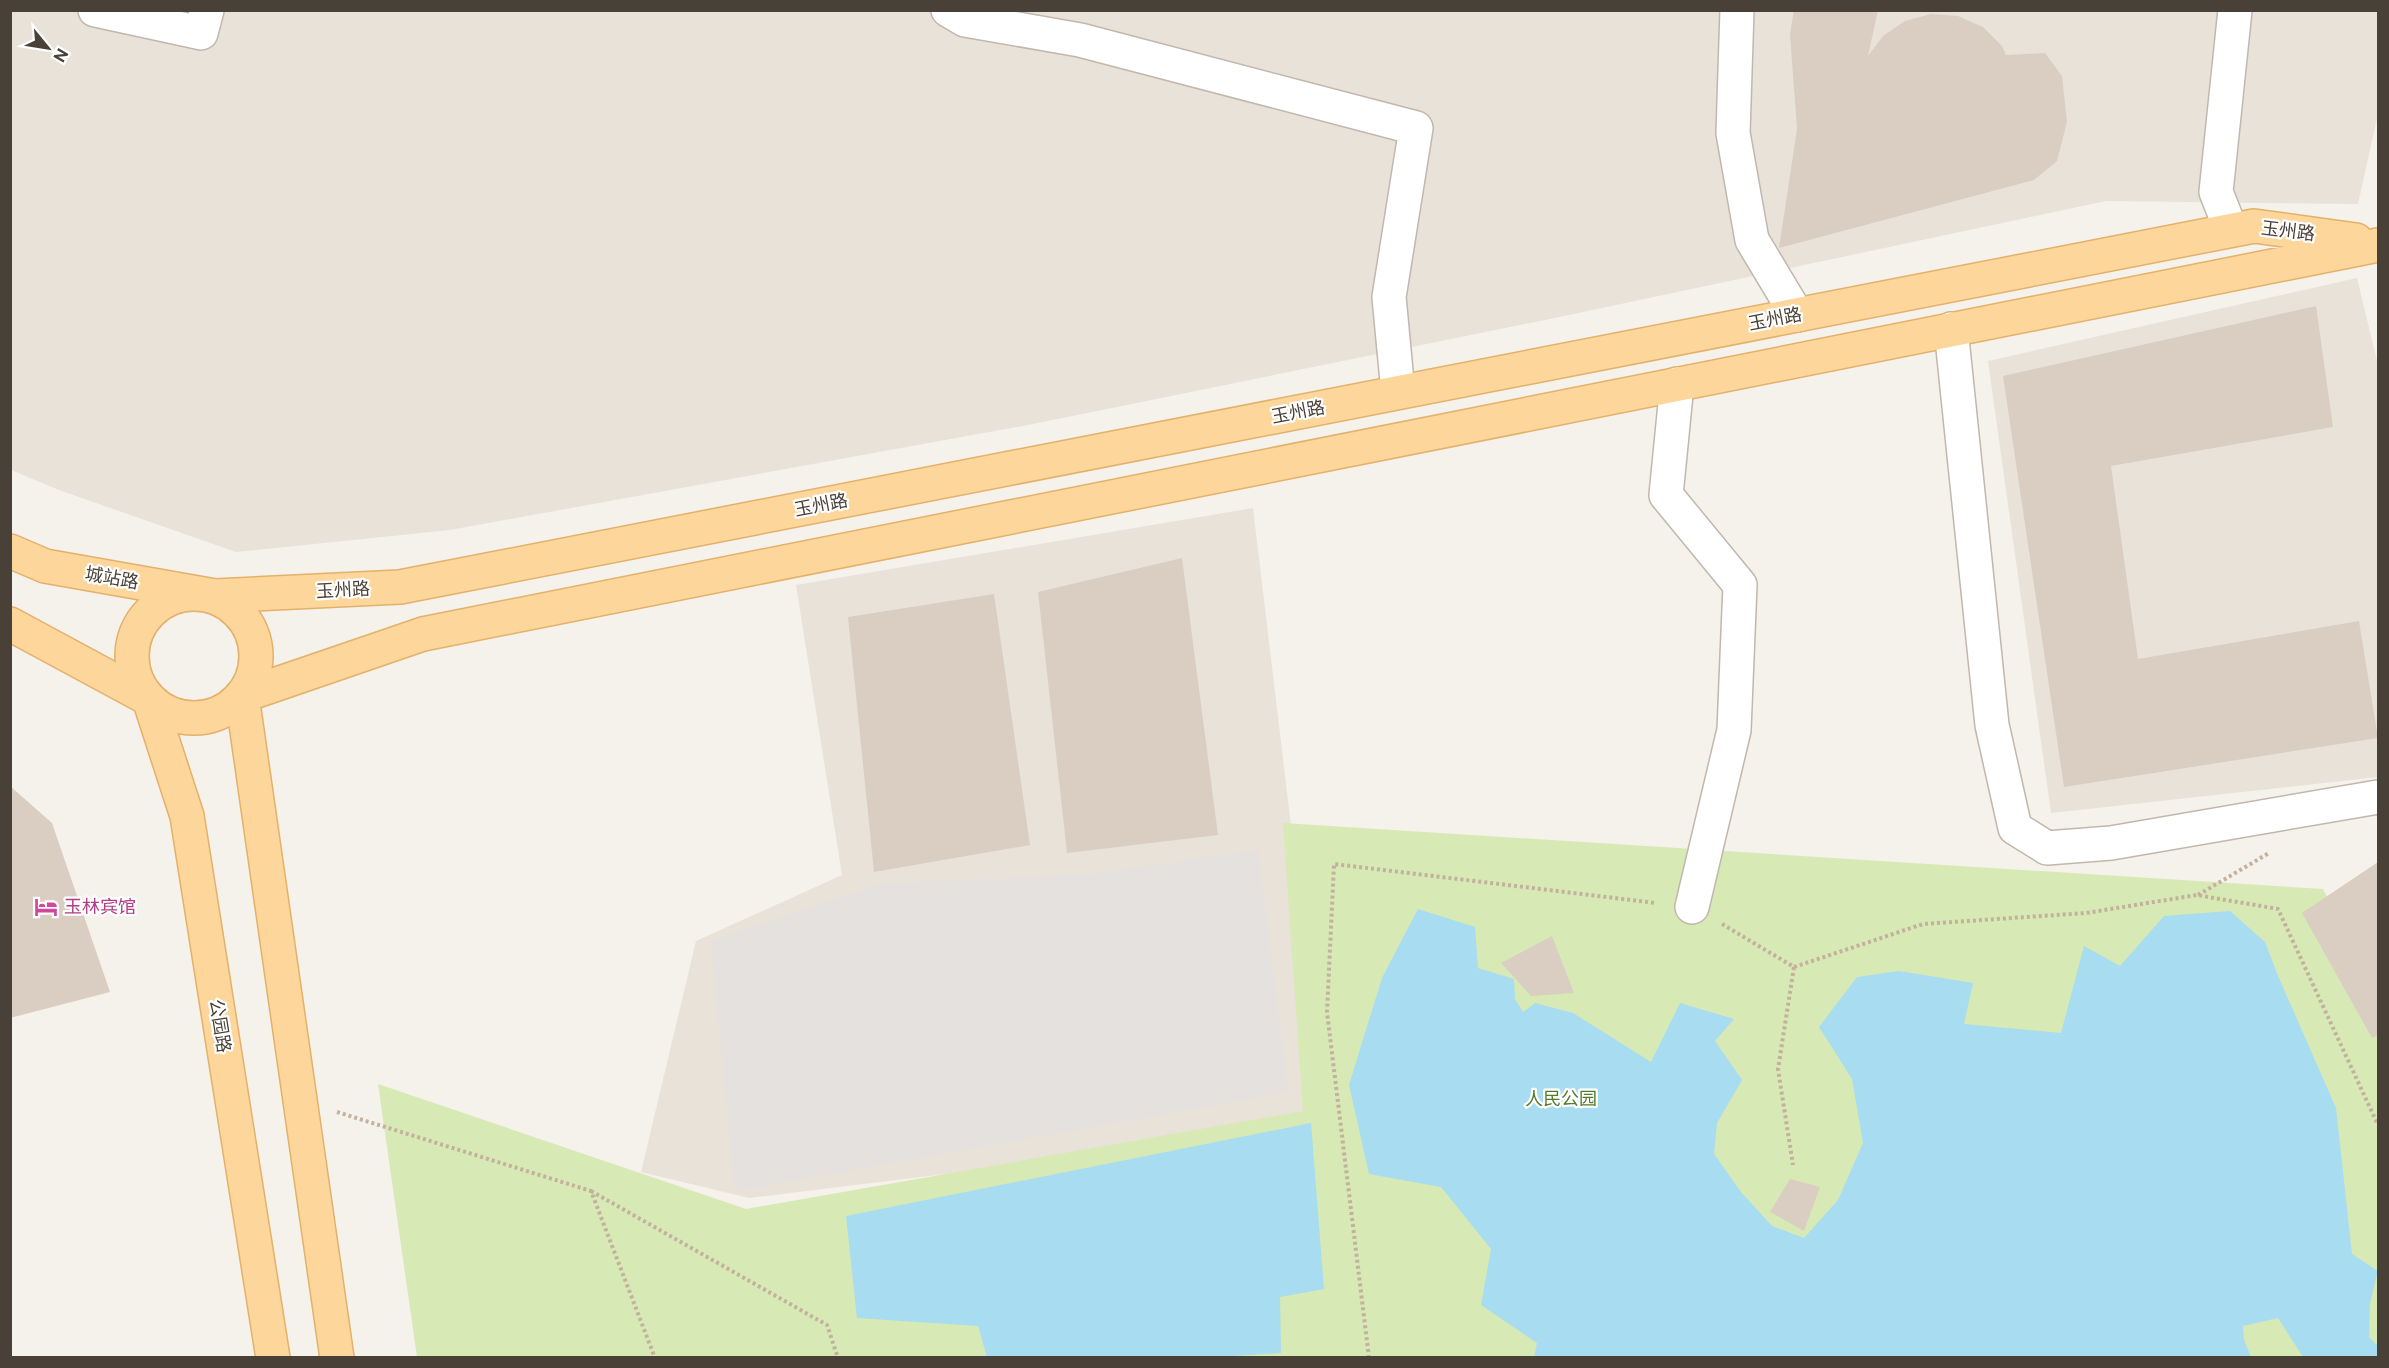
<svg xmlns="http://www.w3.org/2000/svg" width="2389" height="1368" font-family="'Public Sans','Noto Sans SC',sans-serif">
<rect width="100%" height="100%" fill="#f5f1eb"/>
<path fill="#e9e2d9" d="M2378,10V114L2358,204L2106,201L1550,319L1028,425L450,530L236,552L59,490L11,470L10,11Z
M2357,278L2378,365V777L2051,813L1988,361Z
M1253,508L1327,1127L749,1198L641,1172L696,941L842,875L796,585Z"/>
<path fill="#d7e9b4" d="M1283,823L2323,889L2378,993V1357H417L378,1084L746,1209L1303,1111Z"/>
<path fill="#e4e1df" d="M1258,850L1288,1092L735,1191L711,941L881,884L1094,874Z"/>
<path fill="#a8dcf0" d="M1418,909L1475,927L1478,968L1514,979L1515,999L1523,1012L1535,1003L1573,1013L1651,1062L1680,1003L1734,1019L1715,1041L1742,1080L1717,1123L1714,1154L1741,1192L1772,1226L1804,1238L1838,1200L1863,1143L1852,1079L1819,1027L1857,977L1899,971L1973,983L1964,1024L2061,1033L2084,946L2120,966L2164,916L2230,911L2265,942L2278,976L2336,1108L2352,1254L2378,1271L2370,1303L2369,1337L2378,1346V1357H2303L2278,1318L2243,1326L2244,1340L2251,1357H1534L1537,1343L1481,1305L1491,1249L1441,1187L1369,1174L1349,1085L1382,978Z
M1311,1123L1324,1289L1280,1297L1281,1353L1202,1358L987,1357L978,1326L857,1318L846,1216Z"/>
<path fill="#dacec3" d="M1794,10H1878L1868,56L1883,36L1905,21L1931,14L1958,16L1983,27L2002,46L2006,55L2045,53L2062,76L2067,122L2057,161L2034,180L1779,248L1797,129L1790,34Z
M2316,306L2333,427L2111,466L2138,659L2359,621L2378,738L2064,787L2003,376Z
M1182,558L1218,835L1067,853L1038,592Z
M994,594L1030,845L874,872L848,617Z
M10,786L52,823L110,992L10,1018Z
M2378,862V1035L2372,1038L2302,913Z
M1552,936L1574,993L1531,996L1501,963Z
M1790,1179L1820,1187L1804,1231L1770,1212Z"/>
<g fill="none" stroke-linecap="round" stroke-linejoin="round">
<g stroke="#c1b7ad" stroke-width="36">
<path id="minor" d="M95,10L201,33L207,10
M948,10L965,20L1080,40L1416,128L1389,297L1398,392
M1737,10L1733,133L1752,240L1797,315
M2231,230L2216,192L2235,10
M1951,329L1992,725L2015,828L2047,848L2111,843L2378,797
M1677,384L1666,495L1740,585L1734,730L1692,907"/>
</g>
<g stroke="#e4b16a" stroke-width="36">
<path id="major" d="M10,551L45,566L215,596L400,587L2254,226L2356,240
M132 656a62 62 0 1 1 124 0a62 62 0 1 1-124 0Z
M10,624L149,699L187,816L273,1358
M337,1358L242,696L423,634L2378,245"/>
</g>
<path stroke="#c3b19e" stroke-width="4" stroke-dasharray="3 3" stroke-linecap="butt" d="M2198,895L2269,853
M1722,924L1794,967L1778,1069L1793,1165
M1794,967L1923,924L2086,913L2197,895L2278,909L2378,1125
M337,1112L591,1191L655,1358
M591,1191L827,1325L838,1358
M1369,1358L1327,1012L1334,864L1656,903"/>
<use href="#minor" stroke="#fff" stroke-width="33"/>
<use href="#major" stroke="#fdd69c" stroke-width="33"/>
</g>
<defs>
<g id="hotel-bare" transform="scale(1.8)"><path d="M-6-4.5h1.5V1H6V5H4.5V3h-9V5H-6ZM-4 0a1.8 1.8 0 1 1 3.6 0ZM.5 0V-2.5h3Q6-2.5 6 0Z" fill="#d1479c" stroke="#fff" stroke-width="2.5" paint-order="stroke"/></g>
</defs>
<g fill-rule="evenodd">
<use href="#hotel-bare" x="46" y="907"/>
</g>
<g text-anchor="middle" stroke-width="4.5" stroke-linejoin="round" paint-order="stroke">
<g font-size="18" fill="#494138" stroke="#fff">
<text transform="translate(2288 231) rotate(7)" y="6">玉州路</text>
<text transform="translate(1775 319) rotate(-11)" y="6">玉州路</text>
<text transform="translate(1298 412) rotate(-11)" y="6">玉州路</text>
<text transform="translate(821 505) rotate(-11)" y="6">玉州路</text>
<text transform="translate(112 578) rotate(10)" y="6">城站路</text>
<text transform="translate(343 590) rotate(-3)" y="6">玉州路</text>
<text transform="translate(220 1026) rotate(81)" y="6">公园路</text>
</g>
<g font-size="18" fill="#b23c85" stroke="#fff" text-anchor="start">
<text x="64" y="913">玉林宾馆</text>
</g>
<g font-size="18" fill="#537c2b" stroke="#fff">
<text x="1561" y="1105">人民公园</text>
</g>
</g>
<rect width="2389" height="1368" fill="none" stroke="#494138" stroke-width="24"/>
<g transform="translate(48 48) rotate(120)" stroke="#ffffff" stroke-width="4.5" paint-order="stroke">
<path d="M0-4.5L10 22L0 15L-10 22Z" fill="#494138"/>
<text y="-9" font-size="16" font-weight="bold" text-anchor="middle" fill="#494138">N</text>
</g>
</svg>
